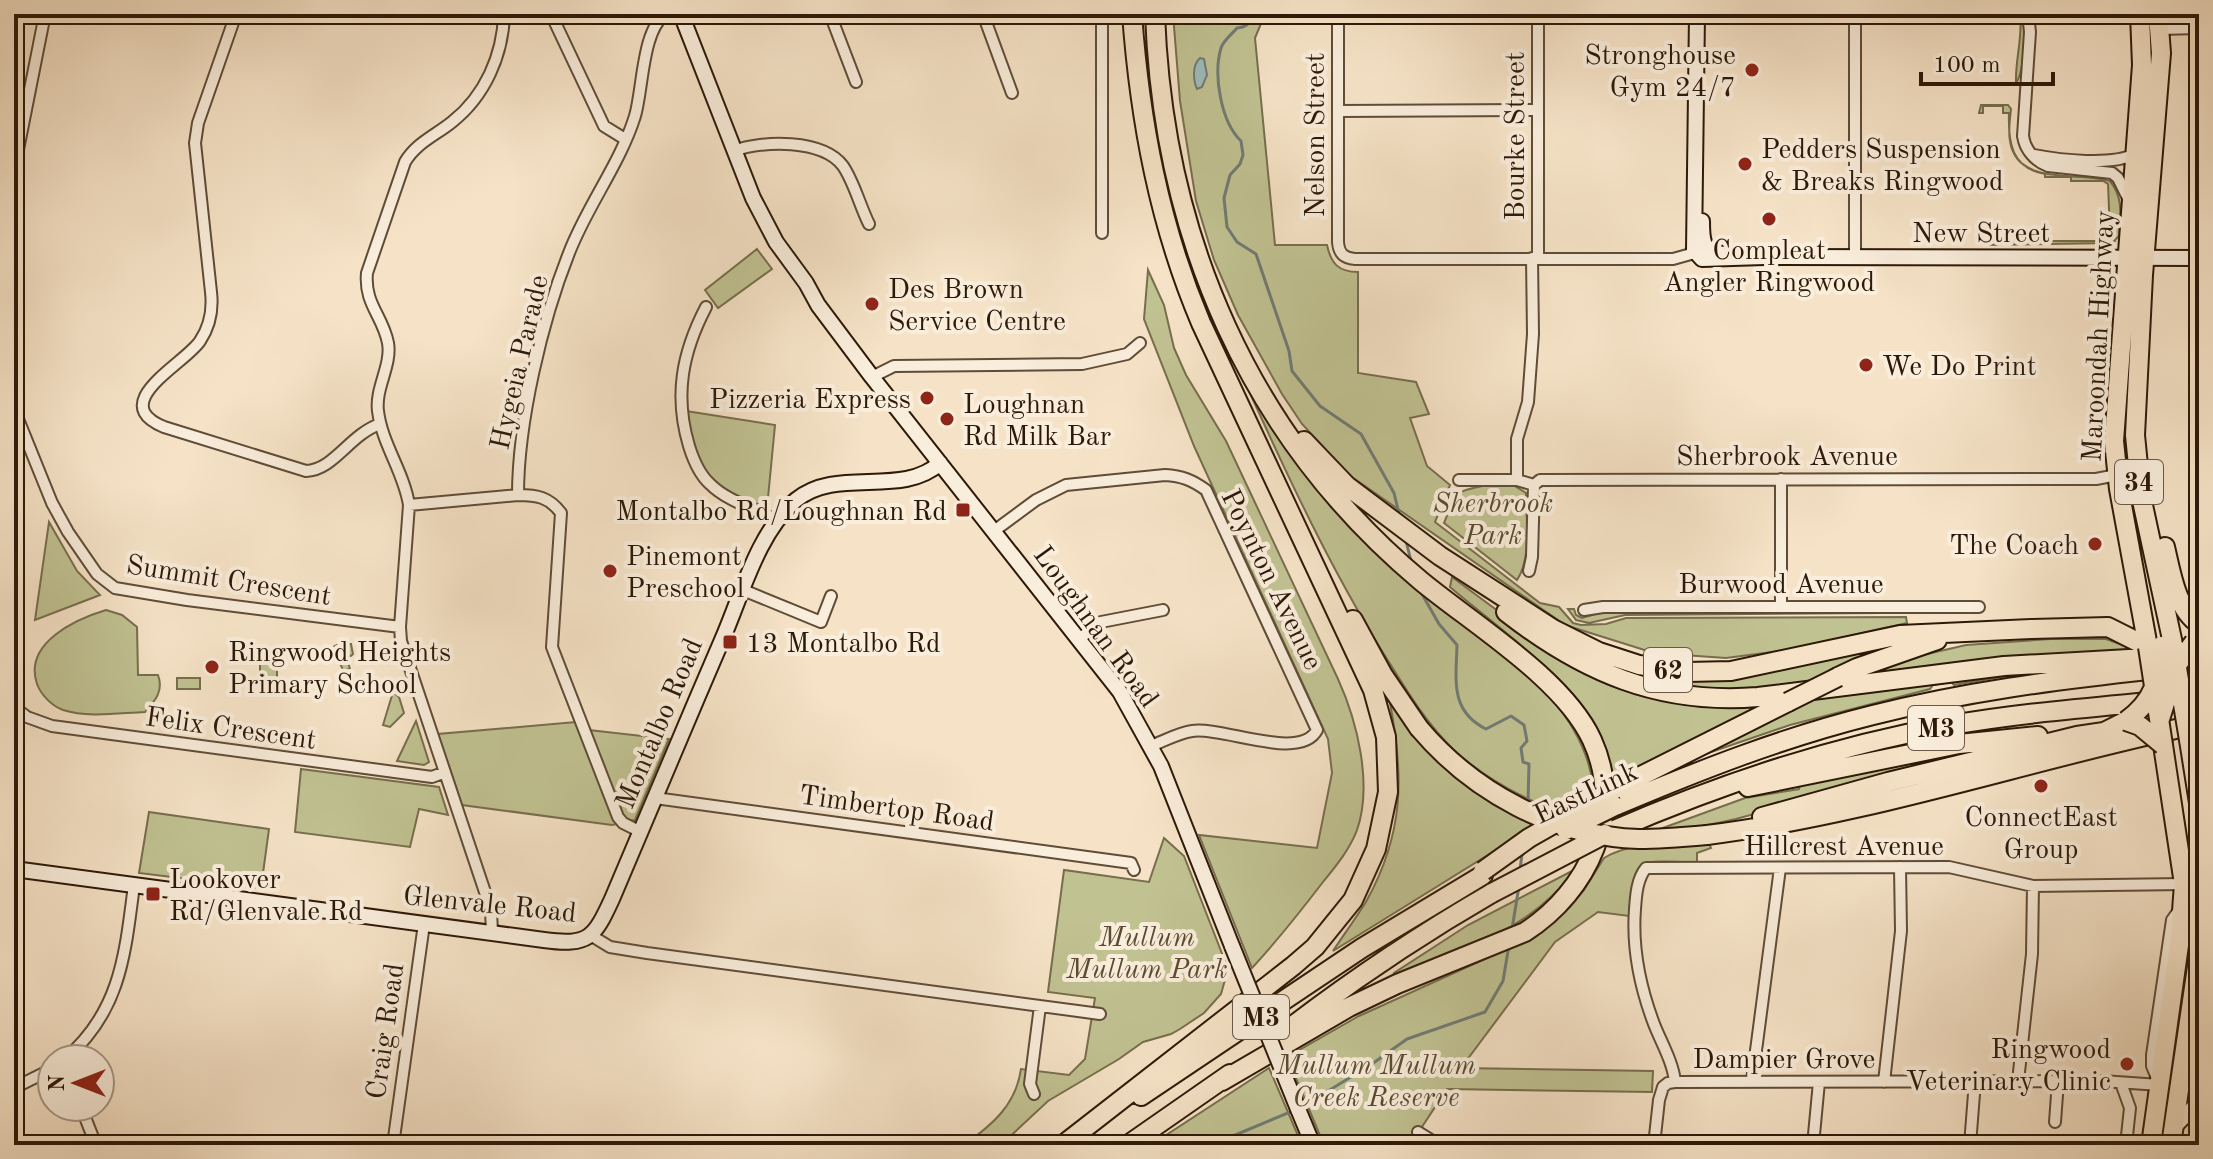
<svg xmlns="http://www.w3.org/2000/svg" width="2213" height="1159" font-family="'Old Standard TT',serif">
<rect width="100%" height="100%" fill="#f6e3c7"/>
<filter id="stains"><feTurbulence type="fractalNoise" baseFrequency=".0025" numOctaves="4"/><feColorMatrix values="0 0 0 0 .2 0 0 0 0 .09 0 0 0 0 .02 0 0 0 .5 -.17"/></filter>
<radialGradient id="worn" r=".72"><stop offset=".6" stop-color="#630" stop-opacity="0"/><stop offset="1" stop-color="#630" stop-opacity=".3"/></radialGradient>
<path fill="#c1c292" stroke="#776e4d" stroke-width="2" d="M1173,14H1265L1255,38L1275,245H1327C1331,264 1339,272 1358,272V373L1416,382L1429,414L1410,418L1427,466L1450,485L1435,522L1540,603L1559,607L1573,623L1581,625L1606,624L1626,618L1906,617L1907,623L1787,650L1726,658L1654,653L1565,625L1349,475L1302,424L1282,394L1238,315L1214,260L1196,201L1180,101Z
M2020,14H2023C2025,30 2025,71 2016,83C2015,60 2023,37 2020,14Z
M1981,105H2008L2011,109C2010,119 2008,131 2010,141C2017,187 2079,171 2110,181C2124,198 2120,216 2119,236L2116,239L2110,233L2108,184L2103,181H2071V177H2045V174C2011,168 2008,142 2009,113H2003V106H1983V113H1979Z
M1979,235L1982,241H2104V237L2110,236L2115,241L2112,243L1983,245L1980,242Z
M757,249L772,269L718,308L705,290Z
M1148,270L1164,305L1174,348L1186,375L1226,441L1338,679C1357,721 1373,784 1357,830C1350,849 1336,866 1323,882C1300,912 1278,940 1252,968L1199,835L1317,848L1332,773L1328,739L1194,446L1144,319Z
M1249,391C1277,432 1304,478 1339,514C1368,545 1400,575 1433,601C1499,654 1584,699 1594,791L1558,812C1520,797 1484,778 1454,750C1424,721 1404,686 1382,651C1331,569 1289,479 1249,391Z
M686,411L775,425L767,508C751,501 734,496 720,486C699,471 689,435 686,411Z
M1488,485H1513L1526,493C1526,519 1532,558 1517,580L1444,523C1457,492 1453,491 1488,485Z
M49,522L77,571L100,595L35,620Z
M1452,577L1544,645L1585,669L1764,705C1712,729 1664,756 1613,782C1610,766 1607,749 1600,734C1577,682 1494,625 1450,587Z
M1568,609H1574L1576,615L1582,618L1606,611L1882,613L1625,615L1589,623L1576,620Z
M106,610L122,615L137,627L138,675H158C164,691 155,701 145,712C119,713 88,718 63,710C52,706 41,695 37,684C23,643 76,619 106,610Z
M1915,637L1805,685L1714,693L1635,677L1563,642L1674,675Z
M2051,639H2106L2134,649L1855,676L1910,658L1966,645Z
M339,644H351L353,654L347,659L350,669L343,670L339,661L334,659L331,648Z
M260,649H277V682H260Z
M2061,667L1954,685L1951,682L1933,685L1930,689L1790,725L1685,761L1824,691Z
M177,678H200V689H177Z
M393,692L399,697L404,713L390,727L383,725Z
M1390,703L1437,759L1538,824L1333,951C1344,934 1357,917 1367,900C1404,833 1404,776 1390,703Z
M416,721L429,762L424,765L397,761Z
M576,722L589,730L669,739L635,820L612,825L462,805L438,734Z
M1997,747L1736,819L1704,826L1660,829L1745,798L1799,789L1801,782Z
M301,769L439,787L448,815L419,809L410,847L295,832Z
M149,812L269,829L261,888L139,873Z
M1164,838L1184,856L1228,969L1221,994L1204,1013L1180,1029L1171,1034L1143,1042L1119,1059L1048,1101L1001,1145H964C992,1125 1016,1105 1021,1069L1069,1075L1085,1059L1095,998L1048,992L1064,870L1149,882Z
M1708,842L1711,848L1697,853V862C1636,862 1635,852 1629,916L1598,912L1555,942L1461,1068L1653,1071L1652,1092L1447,1089L1410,1145H1324L1287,1057L1359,1016L1536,936L1570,907L1584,890L1604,858C1634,840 1675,844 1708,842Z
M1574,870C1532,931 1459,951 1393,976L1394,973L1468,925Z
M1269,1068L1302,1145H1151Z"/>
<path fill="#9ebdbc" stroke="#717b74" stroke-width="2" d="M1200,58L1204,59L1207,75L1202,87L1197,89C1193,80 1192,65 1200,58Z"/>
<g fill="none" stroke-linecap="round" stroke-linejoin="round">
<path stroke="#717b74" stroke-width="3" d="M1255,14C1250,23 1247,27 1237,28C1232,34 1223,41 1221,48C1213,75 1221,122 1241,141L1243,155L1240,164L1230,175L1224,198L1227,227L1237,242L1256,254L1289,351L1292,371L1320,406L1361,434L1394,493L1400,518
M1406,541L1411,561
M1418,587L1439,624L1457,645C1456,681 1450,711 1486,729L1511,716L1524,725L1527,741L1521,748L1523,762L1529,764L1528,803
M1520,870L1522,854
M1512,929L1519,886
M1302,1107L1372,1064L1407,1039L1485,1012L1503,981L1509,945
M1217,1145L1228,1138L1295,1110"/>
<g stroke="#5f4c38" stroke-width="14">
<path id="street" d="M236,14L198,123L195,143L211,292C213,309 210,326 200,341C186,363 105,403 164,427L306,471C334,470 349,435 380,424
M551,14L604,126L625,139
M830,14L856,82
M983,14L1012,93
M1102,14V233
M1338,14V242C1339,254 1344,258 1355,259H1673L1691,254L1694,250
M1538,14V258
M1855,14V257
M2028,14L2030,32L2023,136C2025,150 2035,161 2048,166L2112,173L2118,178L2129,200
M2160,29L2199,28
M1338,111L1538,110
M734,151C762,140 823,139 843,166C854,182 860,206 869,224
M2034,155C2060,160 2112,166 2135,154
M14,170L45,14
M706,307C682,353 674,396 689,446C693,459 700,475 710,484C727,501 755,509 776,520
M872,377L894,366L1082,364L1127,354L1140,343
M14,409L52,503L68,532L97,574L115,588L187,600L400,627
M1781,479V606
M1459,480H1517L1534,485L1540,480L2059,479H2096L2117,475
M1517,480V439L1528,402L1533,334L1532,258
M409,505L518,495
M994,531L1036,500L1066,485L1165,475C1182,476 1192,480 1206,490L1317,730C1300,762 1222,726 1192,731C1178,733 1164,741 1151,746
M1529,571L1532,557L1534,485
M743,590L821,622L831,596
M1584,610L1603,607H1979
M1079,639L1101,622L1163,610
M14,707L27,717L52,726L432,777L445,772
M655,798L1131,863L1134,870
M641,832L623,823L618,817L552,647L561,513C549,497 537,495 518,495C518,422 542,321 569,253C587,206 620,164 635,116C643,89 642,29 666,14
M492,933L491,910L401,641L400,627L409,505C404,472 382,444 378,411C375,388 392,365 388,343C383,316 364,304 367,273L405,162C416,143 436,135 452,122C485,96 503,55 504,14
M592,936L610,947L647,953L1100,1014
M65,1059C121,1011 125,954 134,885
M1752,1081L1780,868
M2018,1081L2032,954L2033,886
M1675,1082C1673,1062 1661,1042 1654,1024C1640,987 1632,948 1635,909C1636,895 1637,879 1646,868L1949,867L2033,886L2184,884
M1884,1082L1901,931L1900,867
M2121,1083L2130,1108L2126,1145
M14,1088L52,1069
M1034,1094L1030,1084L1040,1006
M81,1107L96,1145
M2055,1122L2058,1081
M1418,1132L1439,1145
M393,1145L424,924
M1654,1145L1659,1100L1663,1087L1668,1083L1675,1082L2102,1081L2160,1085L2152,1066V1055L2172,920L2177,913
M1813,1145L1819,1082
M1970,1145L1975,1081"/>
</g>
<g stroke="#2d1908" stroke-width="18">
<path id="secondary" d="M681,14L753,198L776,242L806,283L818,305L872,377L1120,692L1161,766L1232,946
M1702,221C1702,240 1702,252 1723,254
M1694,250L1702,259L1764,257L2199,258
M1694,250L1697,14
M14,869L544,940C589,946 594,938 612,899C649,812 685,726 722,640C742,594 758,532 796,500C837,466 902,498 940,463
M2180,1083H2199
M1298,1109L1313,1145
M2174,1127L2199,1102"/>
</g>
<g stroke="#2d1908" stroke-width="22">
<path id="highway" d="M1155,14C1163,236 1249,437 1421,581C1473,624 1564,679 1592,740C1625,812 1589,891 1525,932L1397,984L1349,1007L1222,1081
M2140,14L2142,65L2114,441L2119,489L2148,647
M2158,14L2161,53L2143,275L2135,435L2141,496L2173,644
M1304,441L1347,486L1440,556L1553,629L1599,652L1639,665L1687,672L1731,671L1900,635L2031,629L2108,627L2148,647
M2165,547C2171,572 2176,609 2199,624
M1506,612C1583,672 1659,705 1758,697L2004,666L2199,655
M1353,620L1383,675L1419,728
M1838,677L1857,668L1937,640
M2189,740L2199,803
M1748,787L1959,744L2038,736
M1615,789L1788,702
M1615,806C1700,770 1784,737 1873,715C1964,692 2055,680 2148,670
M1762,817L1888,782L2077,736L2104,732L2126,721
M1612,831C1720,784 1830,747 1946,726C2030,711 2115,706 2199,697
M1707,835C1873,814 2035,758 2199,724
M1273,1041C1342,987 1416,937 1492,893
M1141,1096L1362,948L1483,875
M1063,1145L1293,966L1315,947L1353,900L1376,849L1388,792L1386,737L1373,690L1201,323C1159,224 1140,121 1132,14
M1128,1145L1230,1074
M2151,1145L2180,938L2184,884L2163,745
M2171,1145L2199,953"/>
</g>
<use href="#street" stroke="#f9eddb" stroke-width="10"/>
<use href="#secondary" stroke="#f9eddb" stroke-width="14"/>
<use href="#highway" stroke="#f6e3c7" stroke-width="18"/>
<g stroke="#2d1908" stroke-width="18" stroke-linecap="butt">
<path id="secondary-bridge" d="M1232,946L1298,1109"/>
</g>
<g stroke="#2d1908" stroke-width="22" stroke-linecap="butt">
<path id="highway-bridge" d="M2173,644L2189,740
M2148,647L2163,745
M1788,702L1838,677
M2160,719L2177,665L2194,642
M2126,721C2154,701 2159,680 2161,646
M2126,721L2140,726L2163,745
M1419,728C1473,792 1554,836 1639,839C1661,839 1684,837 1707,835
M1566,830L1615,806
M1483,871L1529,838L1615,789
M1492,893L1605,834"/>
</g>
<use href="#secondary-bridge" stroke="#f9eddb" stroke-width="14"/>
<use href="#highway-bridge" stroke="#f6e3c7" stroke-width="18"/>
</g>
<g fill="#8f2418" stroke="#f9eddb" stroke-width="3">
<circle cx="1752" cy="70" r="8"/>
<circle cx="1745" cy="164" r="8"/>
<circle cx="1769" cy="219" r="8"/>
<circle cx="872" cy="304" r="8"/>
<circle cx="1866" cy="365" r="8"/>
<circle cx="927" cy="398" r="8"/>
<circle cx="947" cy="419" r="8"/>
<rect x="955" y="502" width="16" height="16" rx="4"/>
<circle cx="2095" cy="544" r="8"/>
<circle cx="610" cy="571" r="8"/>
<rect x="722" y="634" width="16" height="16" rx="4"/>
<circle cx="212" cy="667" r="8"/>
<circle cx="2041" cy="786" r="8"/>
<rect x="145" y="886" width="16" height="16" rx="4"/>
<circle cx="2127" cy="1064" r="8"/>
</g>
<g text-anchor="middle" stroke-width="8" stroke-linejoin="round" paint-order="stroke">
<g fill="#f9eddb" stroke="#6a5947" stroke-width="2">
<rect x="2115" y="460" width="48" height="44" rx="6"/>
<rect x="1644" y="648" width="48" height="44" rx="6"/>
<rect x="1908" y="706" width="56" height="44" rx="6"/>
<rect x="1233" y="995" width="56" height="44" rx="6"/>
</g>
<g font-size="26" font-weight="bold" fill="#2d1908">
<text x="2139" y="491">34</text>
<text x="1668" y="679">62</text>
<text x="1936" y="737">M3</text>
<text x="1261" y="1026">M3</text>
</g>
<g font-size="28" fill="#2d1908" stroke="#f9eddb" text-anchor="start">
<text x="1736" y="64" text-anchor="end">Stronghouse<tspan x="1736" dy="32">Gym 24/7</tspan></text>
<text x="1761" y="158">Pedders Suspension<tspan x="1761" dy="32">&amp; Breaks Ringwood</tspan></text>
<text x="1769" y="259" text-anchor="middle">Compleat<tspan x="1769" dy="32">Angler Ringwood</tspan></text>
<text x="888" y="298">Des Brown<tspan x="888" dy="32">Service Centre</tspan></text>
<text x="1882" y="375">We Do Print</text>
<text x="911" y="408" text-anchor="end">Pizzeria Express</text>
<text x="963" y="413">Loughnan<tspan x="963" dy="32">Rd Milk Bar</tspan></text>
<text x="947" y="520" text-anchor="end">Montalbo Rd/Loughnan Rd</text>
<text x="2079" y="554" text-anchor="end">The Coach</text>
<text x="626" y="565">Pinemont<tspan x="626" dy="32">Preschool</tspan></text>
<text x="746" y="652">13 Montalbo Rd</text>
<text x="228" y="661">Ringwood Heights<tspan x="228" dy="32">Primary School</tspan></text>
<text x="2041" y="826" text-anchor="middle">ConnectEast<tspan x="2041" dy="32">Group</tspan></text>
<text x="169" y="888">Lookover<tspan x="169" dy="32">Rd/Glenvale Rd</tspan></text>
<text x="2111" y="1058" text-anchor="end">Ringwood<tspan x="2111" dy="32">Veterinary Clinic</tspan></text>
</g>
<g font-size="28" fill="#2d1908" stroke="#f9eddb">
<text transform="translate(1314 135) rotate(-90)" y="10">Nelson Street</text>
<text transform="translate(1514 136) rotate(-90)" y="10">Bourke Street</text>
<text x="1981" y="242">New Street</text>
<text transform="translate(2097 336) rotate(-87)" y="10">Maroondah Highway</text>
<text transform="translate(518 362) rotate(-77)" y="10">Hygeia Parade</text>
<text x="1787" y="465">Sherbrook Avenue</text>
<text transform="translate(229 579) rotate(9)" y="10">Summit Crescent</text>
<text transform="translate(1273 579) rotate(64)" y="10">Poynton Avenue</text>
<text x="1781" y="593">Burwood Avenue</text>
<text transform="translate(1097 626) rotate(54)" y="10">Loughnan Road</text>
<text transform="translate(658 723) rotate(-67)" y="10">Montalbo Road</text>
<text transform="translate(231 727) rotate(8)" y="10">Felix Crescent</text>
<text transform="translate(1585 792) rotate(-25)" y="10">EastLink</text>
<text transform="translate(897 807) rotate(8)" y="10">Timbertop Road</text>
<text x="1844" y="855">Hillcrest Avenue</text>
<text transform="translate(490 903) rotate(6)" y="10">Glenvale Road</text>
<text transform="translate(384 1031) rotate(-82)" y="10">Craig Road</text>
<text x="1784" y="1068">Dampier Grove</text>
</g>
<g font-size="28" font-style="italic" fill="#594c31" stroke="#f9eddb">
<text x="1493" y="512">Sherbrook<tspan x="1493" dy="32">Park</tspan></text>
<text x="1147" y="946">Mullum<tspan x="1147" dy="32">Mullum Park</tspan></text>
<text x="1376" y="1074">Mullum Mullum<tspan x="1376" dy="32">Creek Reserve</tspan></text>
</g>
</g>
<rect width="2213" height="1159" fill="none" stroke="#f6e3c7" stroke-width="48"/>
<rect x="16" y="16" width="2181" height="1127" fill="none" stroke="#2d1908" stroke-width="4"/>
<rect x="24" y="24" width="2165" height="1111" fill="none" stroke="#2d1908" stroke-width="2"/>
<g transform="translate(76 1083) rotate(270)"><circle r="38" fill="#f9eddb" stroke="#a79887" stroke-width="2"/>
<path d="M0-6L14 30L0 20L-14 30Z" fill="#8f2418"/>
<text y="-12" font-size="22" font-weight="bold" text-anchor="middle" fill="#2d1908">N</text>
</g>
<path d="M1921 72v12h132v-12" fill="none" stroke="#2d1908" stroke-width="4"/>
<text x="1933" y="72" font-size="24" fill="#2d1908" stroke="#f9eddb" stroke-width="6" paint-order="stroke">100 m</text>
<rect width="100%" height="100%" filter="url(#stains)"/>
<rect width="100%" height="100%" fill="url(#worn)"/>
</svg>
